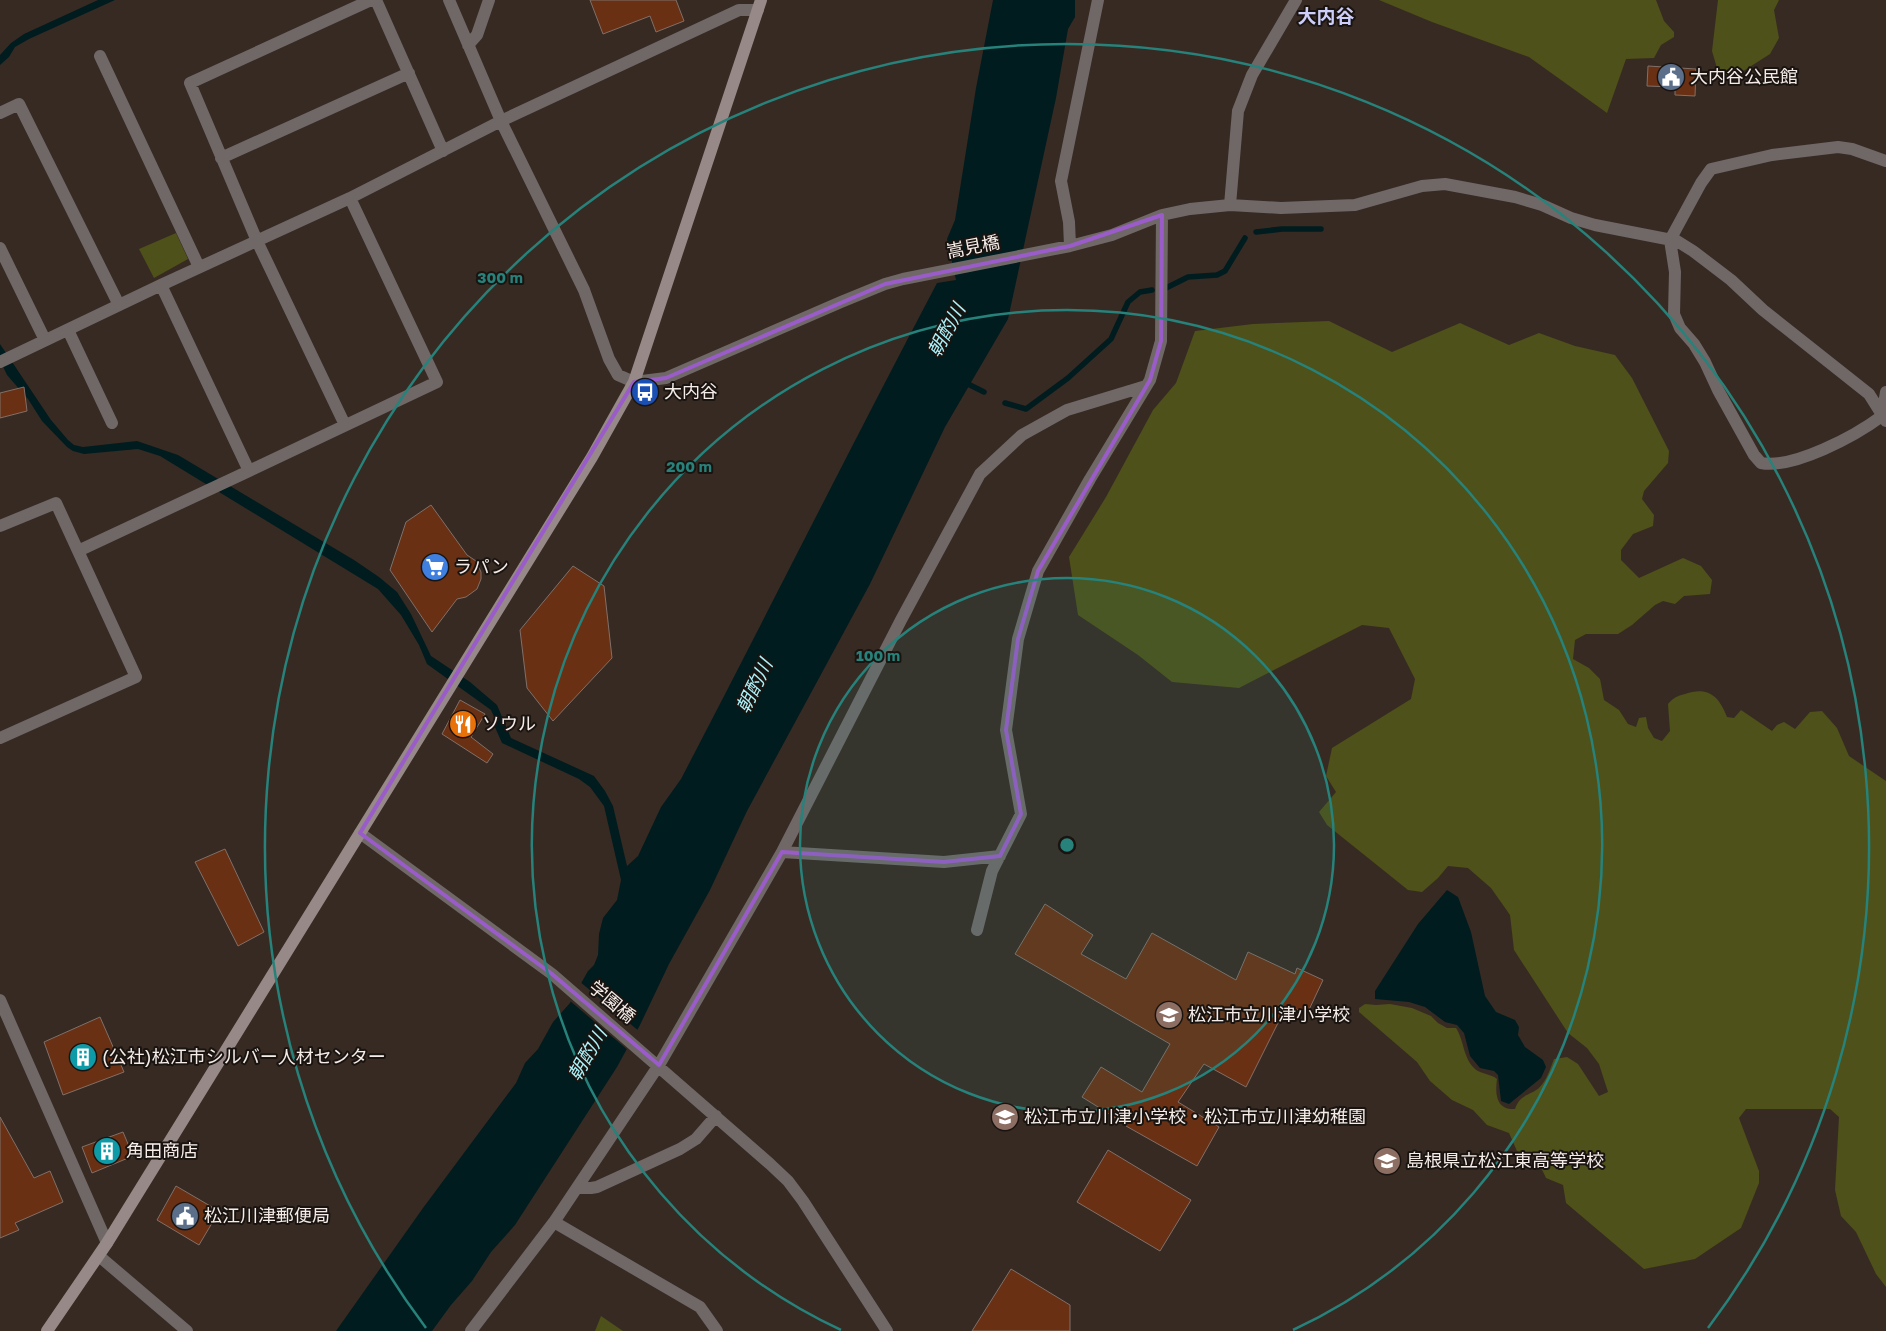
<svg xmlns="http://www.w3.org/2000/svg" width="1886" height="1331" font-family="'Golos Text','Noto Sans JP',sans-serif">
<rect width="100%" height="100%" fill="#372a23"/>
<path fill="#4e5119" d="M1379,0H1656L1664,21L1674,32V37L1661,45L1654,58L1626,59L1607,113L1529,57L1432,22Z
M1718,0H1779L1774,10L1779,38L1770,54L1737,75H1719L1712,51Z
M176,233L188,259L154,278L139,249Z
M1329,321L1392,352L1460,323L1509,345L1539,333L1575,346L1615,355L1632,378L1669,451L1668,463L1644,491L1642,499L1654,515L1653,526L1633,534L1621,550V560L1639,578L1683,558L1701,566L1712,580L1710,594L1684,596L1675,604L1663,601L1655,605L1632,625L1618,634H1586L1575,640L1573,659L1589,668L1600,679L1604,700L1619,710L1628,724L1636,727L1639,718L1646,717L1648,728L1654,738L1662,741L1670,731L1668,704C1673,698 1677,696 1685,694C1708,686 1719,696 1727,717L1734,718L1741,710L1772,731L1777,725L1784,722L1795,729L1810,712L1822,711L1837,728L1849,756L1886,781V1287L1876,1274L1856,1232L1841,1216L1835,1190L1839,1117L1830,1109H1746L1739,1118L1759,1171V1183L1741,1228L1695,1259L1644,1269L1566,1203L1563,1185L1546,1178L1535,1155L1517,1151L1509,1133L1487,1125L1473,1110L1452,1100L1430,1081L1417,1062L1359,1012V1008L1365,1004L1376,1005L1390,1004L1412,1008L1431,1016L1438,1023L1447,1028H1456C1464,1040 1463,1058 1475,1069C1481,1074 1491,1074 1497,1079C1495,1094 1496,1110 1515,1109C1520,1094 1529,1096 1539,1088C1547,1080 1550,1069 1554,1059L1567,1057L1578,1064L1599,1096L1608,1092L1599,1064L1587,1048L1568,1033L1514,950L1510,915L1491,888L1468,868L1448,866L1438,878L1422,892L1408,890L1327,825L1319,812L1336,792L1326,776L1332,748L1411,699L1415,679L1389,628L1362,625L1239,688L1172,682L1138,655L1078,615L1069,557L1106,497L1153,410L1176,383L1195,331L1253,324Z
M601,1316L623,1331H595Z"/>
<path fill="#001c1f" d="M98,0H115L29,39L15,47L9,57L0,65V55L11,43L24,34Z
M993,0H1075V17L1068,29L1056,98L1008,319L945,427L870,584L747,811L710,890L669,964L640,1025L617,1067L515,1225L491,1252L472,1281L451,1305L432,1331H336L423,1208L516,1083L525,1063L538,1049L553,1022L570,1003L588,971L594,965L598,955L599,934L603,918L617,900L621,880L604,806L590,787L579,779L502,743L494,725L495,719L491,710L427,664L419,645L401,615L378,589L160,456L138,449L84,454L73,451L67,447L42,421L28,399L7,375L0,360V344L51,420L68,440L74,445L83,447L137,441L178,455L354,560L379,577L397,592L411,614L431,656L470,682L497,705L511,738L594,776L605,791L613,806L627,866L638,856L661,807L681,779C767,614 850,448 937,283L956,280L947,239L955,220L976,88Z
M1447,890L1458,897L1471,932L1485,996L1496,1012L1515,1020L1519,1027L1518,1035L1525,1047L1543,1060L1546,1067L1541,1078L1509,1104L1501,1101L1498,1075L1494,1071L1480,1068L1470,1056L1464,1033L1457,1025L1445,1022L1425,1007L1409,1002L1375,999V991L1418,924Z"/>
<path fill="#372a23" d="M579,981L640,1032L629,1051L569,1000Z"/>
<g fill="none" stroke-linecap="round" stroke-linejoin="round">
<path stroke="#001c1f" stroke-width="5.5" d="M1256,232L1282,229H1321
M1166,288L1188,277L1217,275L1225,271L1245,238
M964,382L984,392
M1005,403L1026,409L1068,378L1111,339L1128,302L1140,292L1152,290"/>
</g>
<path fill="#693014" stroke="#807069" d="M590,0H676L684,21L656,32L650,16L603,34Z
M1648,66L1696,69L1695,96L1675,95V87L1647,86Z
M24,387L27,411L0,418V393Z
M431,505L467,555L476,561L481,572V579L477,589L466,597L457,599L432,632L390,570L406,522Z
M573,566L604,586L612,658L553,721L527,688L520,630Z
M460,700L485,714L471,737L493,754L487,763L442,734Z
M225,849L264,932L238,946L195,862Z
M1045,904L1093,935L1081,954L1126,979L1152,933L1236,980L1248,952L1295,974L1297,968L1323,980L1307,1014L1287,1005L1246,1087L1204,1064L1178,1102L1219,1127L1197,1166L1126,1126L1127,1125L1082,1097L1101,1067L1142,1092L1170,1044L1015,954Z
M100,1017L124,1072L63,1095L44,1042Z
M0,1117L34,1178L50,1171L63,1202L15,1223L19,1230L0,1238Z
M123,1132L133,1156L92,1173L82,1147Z
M1108,1150L1191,1200L1160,1251L1077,1202Z
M176,1186L212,1207L208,1214L215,1218L199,1245L157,1220Z
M1011,1269L1070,1305V1331H972Z"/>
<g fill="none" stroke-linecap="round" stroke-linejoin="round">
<path stroke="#706867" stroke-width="12" d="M376,0L443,151
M449,0L501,121L584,290L609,359L618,375L634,382L666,378L841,302L885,284L903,279L1070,246L1112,235L1162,215L1190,209L1230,205L1281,208L1355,205L1422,186L1445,184L1515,197L1542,205L1571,218L1595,225L1677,241L1693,251L1731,280L1763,310L1869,394L1886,421
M468,45L477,35L489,0
M100,56L199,267
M0,113L19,104L119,305
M221,158L409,73
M1886,161L1852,149L1838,147L1772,155L1711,169L1701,183L1670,240L1675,272L1674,314L1680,328L1694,344L1705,362L1718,390L1754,455L1761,463C1794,469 1855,436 1882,416L1886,392
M1230,205L1238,111L1252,75L1296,0
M1070,246L1069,222L1061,181L1098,0
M0,248L45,340
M161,285L249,471L437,382L350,198
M68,330L112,423
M0,362L161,285L350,198L501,121L739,10H758
M345,425L257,241L190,83L371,0
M0,526L56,503L136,677L0,738
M78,551L249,471
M360,833L552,974L770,1164L788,1181L803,1201L887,1331
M1000,856L944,862L782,852L901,620L980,474L1022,435L1067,410L1146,386
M977,930L992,871L1021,814L1006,730L1018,639L1038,571L1090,479L1150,380L1161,341L1162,215
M0,1000L107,1243
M577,1188H591L597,1187L680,1149L696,1139L716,1116
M554,1222L700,1307L717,1331
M99,1256L187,1331
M471,1331L554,1222L659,1065L782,852"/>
<path stroke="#968987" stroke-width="12" d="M47,1331L107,1243L592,457L634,382L761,0"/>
</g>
<path fill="none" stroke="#9a5cc9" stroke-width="4" stroke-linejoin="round" d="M1162,215L1161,341L1150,380L1038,571L1018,639L1006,730L1021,814L1000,856L944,862L782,852L659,1065L552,974L360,833L634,382L666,378L885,284L1070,246Z"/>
<circle cx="1067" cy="845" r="267" fill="#26827a" fill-opacity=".12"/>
<g fill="none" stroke="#26827a" stroke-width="2.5">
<circle cx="1067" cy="845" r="267"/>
<path d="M841 1330A535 535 0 1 1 1293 1330"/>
<path d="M426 1328A802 802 0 1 1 1708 1328"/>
</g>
<defs>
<g id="civic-disc" transform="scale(1.4375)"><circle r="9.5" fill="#5c6f8a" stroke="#1a1411"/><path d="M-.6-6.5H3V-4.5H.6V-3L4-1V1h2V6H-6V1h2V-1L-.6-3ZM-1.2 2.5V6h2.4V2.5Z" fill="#fff"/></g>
<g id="bus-disc" transform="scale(1.4375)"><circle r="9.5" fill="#1a4fb4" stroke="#1a1411"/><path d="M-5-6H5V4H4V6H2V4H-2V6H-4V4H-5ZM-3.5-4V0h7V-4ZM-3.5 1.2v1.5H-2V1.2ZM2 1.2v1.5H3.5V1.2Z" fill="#fff"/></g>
<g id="supermarket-disc" transform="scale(1.4375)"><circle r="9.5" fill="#3f7fe0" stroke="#1a1411"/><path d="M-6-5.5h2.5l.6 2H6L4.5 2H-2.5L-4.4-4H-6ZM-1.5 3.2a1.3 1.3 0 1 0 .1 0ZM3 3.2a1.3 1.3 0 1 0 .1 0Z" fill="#fff"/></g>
<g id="restaurant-disc" transform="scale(1.4375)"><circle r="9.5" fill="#e8710a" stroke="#1a1411"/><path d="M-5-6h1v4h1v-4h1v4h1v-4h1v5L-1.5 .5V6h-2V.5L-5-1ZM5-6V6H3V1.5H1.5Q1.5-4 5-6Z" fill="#fff"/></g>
<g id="school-disc" transform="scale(1.4375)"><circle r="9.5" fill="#8d6e63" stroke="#1a1411"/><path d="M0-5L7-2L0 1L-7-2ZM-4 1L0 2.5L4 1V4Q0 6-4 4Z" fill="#fff"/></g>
<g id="building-disc" transform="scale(1.4375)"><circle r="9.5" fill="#0f9aa8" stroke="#1a1411"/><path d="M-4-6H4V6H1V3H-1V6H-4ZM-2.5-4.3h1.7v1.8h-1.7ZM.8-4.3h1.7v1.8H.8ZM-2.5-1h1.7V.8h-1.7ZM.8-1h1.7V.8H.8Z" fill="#fff"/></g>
</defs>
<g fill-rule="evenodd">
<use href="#civic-disc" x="1671" y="77"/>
<use href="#bus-disc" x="645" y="392"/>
<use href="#supermarket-disc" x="435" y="567"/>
<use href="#restaurant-disc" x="463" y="724"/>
<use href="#school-disc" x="1169" y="1015"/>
<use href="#building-disc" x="83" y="1057"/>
<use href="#school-disc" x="1005" y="1117"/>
<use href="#building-disc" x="107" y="1151"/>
<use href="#school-disc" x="1387" y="1161"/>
<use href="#civic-disc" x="185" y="1216"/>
</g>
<g text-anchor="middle" stroke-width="4" stroke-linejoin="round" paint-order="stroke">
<g font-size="18" fill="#f5ece8" stroke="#1a1411" text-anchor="start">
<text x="1690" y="83">大内谷公民館</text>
<text x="664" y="398">大内谷</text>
<text x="454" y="573">ラパン</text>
<text x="482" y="730">ソウル</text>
<text x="1188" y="1021">松江市立川津小学校</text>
<text x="102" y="1063">(公社)松江市シルバー人材センター</text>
<text x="1024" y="1123">松江市立川津小学校・松江市立川津幼稚園</text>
<text x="126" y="1157">角田商店</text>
<text x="1406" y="1167">島根県立松江東高等学校</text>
<text x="204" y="1222">松江川津郵便局</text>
</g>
<g font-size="18" fill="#f5ece8" stroke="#1a1411">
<text transform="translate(973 247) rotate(-11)" y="6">嵩見橋</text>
<text transform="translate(612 1002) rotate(40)" y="6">学園橋</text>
</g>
<g font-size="19" font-weight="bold" fill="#cdcffa" stroke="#1a1411">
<text x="1326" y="23">大内谷</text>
</g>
<g font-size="19" font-style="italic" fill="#abf3fb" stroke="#1a1411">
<text transform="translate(946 330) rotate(-62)" y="7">朝酌川</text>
<text transform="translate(754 686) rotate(-64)" y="7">朝酌川</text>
<text transform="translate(587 1054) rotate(-60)" y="7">朝酌川</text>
</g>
</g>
<circle cx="1067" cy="845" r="8" fill="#26827a" stroke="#1a1411" stroke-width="2.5"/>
<g font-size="15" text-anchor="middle" font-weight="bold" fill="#26827a" stroke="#1a1411" stroke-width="4" stroke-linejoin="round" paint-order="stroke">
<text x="500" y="283">300 m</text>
<text x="689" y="472">200 m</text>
<text x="878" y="661">100 m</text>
</g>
</svg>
